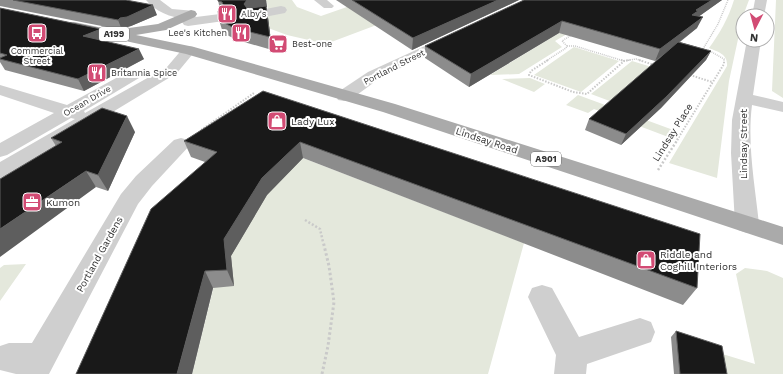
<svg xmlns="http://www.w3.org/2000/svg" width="783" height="374" font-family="'Work Sans',sans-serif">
<rect width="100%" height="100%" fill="#fff"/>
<path fill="#e4e8dc" d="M263,0H292L297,7L321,16L367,0H443L326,44L287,35L260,25L268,11L267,2H263Z
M734,0H749L743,16L729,81L717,178L669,163L727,66C728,54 718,52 709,48C720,33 728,19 734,0Z
M776,0H783V98L772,91Z
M562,31L567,34L555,41L562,47L519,74L490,75Z
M574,47L619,61L581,92L534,75Z
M632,61L655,68L615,103L591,94Z
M530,78L545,84L534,92L502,79Z
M578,95L676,131L671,138L594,109L588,113L566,105Z
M269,145L524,243L488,374H192L220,261Z
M26,264L0,301V268L4,265Z
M745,268L767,271L783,278V374H719L716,352L755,364L736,274Z"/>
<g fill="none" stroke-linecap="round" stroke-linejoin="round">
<path stroke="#c9c9c9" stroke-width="1.5" stroke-dasharray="1 1" stroke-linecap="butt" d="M567,46H575L624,61
M703,49L718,24L728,0
M708,50L724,59V61
M546,61L566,48L567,46L562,41L573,34
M624,61L636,59L642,61"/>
<path stroke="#c9c9c9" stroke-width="2" stroke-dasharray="1.5 1.5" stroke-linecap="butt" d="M548,60L531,71L529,75L573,92L587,94L624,61L630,60
M621,60L624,61
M639,60L654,65
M690,75L712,82
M201,130L254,93
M677,140L724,64V60"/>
<path stroke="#c9c9c9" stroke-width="2.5" stroke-dasharray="2 2" stroke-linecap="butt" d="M658,170L678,139
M305,220L320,229L323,242"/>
<path stroke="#c9c9c9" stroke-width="3" stroke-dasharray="2.5 2.5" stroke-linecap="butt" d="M322,374L328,346L334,302L329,266L323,241"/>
<path fill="#cfcfcf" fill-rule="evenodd" d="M146,0H160L172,9L195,11L197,14L195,17C179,21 157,14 146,0Z
M314,0H327L334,6L332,8H324Z
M755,0H767L764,16H752Z
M281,6L285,7L287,10L285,13L254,19L250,18L248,15L250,12Z
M220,14L224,15L226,18L224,21L188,26L184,25L182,22L184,19L188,18Z
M451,34L456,35L458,38L456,41L380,78L350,100L344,101L338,100L336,96L338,92L368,72Z
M747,40H761L753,95L783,102V112L752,105C747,144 755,185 759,224L756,230L747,233L738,230L735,224L731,153L732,120Z
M189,46L194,47L196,50L177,73L7,176L0,178V162L75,119L71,118L7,155L0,157V143L54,113L0,95V85L67,105L127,72L133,70L139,72L141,75L139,78L84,111L85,113L167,67L184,47Z
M181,138L188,140L191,144L152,186L138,204L49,374H16L0,370V346L9,343H32L121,194L136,176L174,140Z
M542,285L552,288L579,337L640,318L651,322L655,332L651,342L587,364L586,374H554L556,355L528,297L532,288Z"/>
<path fill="#aaa" fill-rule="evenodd" d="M191,10L195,11L197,14L195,17L166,30L136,35L194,47L395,104L783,227V245L383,112L186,54L74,30L69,29L68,26L69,23L74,22L122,32L124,29L129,28L158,24Z"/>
</g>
<path fill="#8c8c8c" d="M0,0H125L157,15L131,26L124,28L122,30L0,6Z
M218,0H266L267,7H266L268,18L272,50L237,40L223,33L219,20L220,10Z
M336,0H519L412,50Z
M524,0H722L699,16L697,28L680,42L711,51L706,60L661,108L621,145L585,130L589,119L663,55L655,61L559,33L469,87L425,58V46Z
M0,8L101,29L105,39L101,40L144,59L84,91L5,70L0,62Z
M263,91L697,288L683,305L303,158L267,195L231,256L234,286L213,288L192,374L205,162L191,157L184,141Z
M135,132L108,191L96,187L56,146L51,138Z
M676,331L727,374H674L671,337Z"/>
<path fill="#5e5e5e" d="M247,0H266L267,7H266L268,18L272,50L270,37L244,4Z
M498,0H519L412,50L413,38Z
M712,0H722L694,20L692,15L696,10Z
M153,5L157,15L131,26L124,28L122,30L118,20L120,18Z
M703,17L697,28L655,61L660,49Z
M562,21L559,33L469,87L471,74Z
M101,29L105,39L88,46L83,36Z
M139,49L144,59L84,91L78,79Z
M711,51L706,60L661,108L621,145L626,134Z
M127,116L135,132L108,191L98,175Z
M300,142L303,158L267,195L231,256L234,286L227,270L224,239L262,178Z
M86,171L96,187L0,257V229Z
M205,271L213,288L192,374H177Z"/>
<path fill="#191919" stroke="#5e5e5e" d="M13,0H126L153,5L127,17L120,18L118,20Z
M218,0H247L244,4L247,8H251L266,6L270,37L234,28L219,20L218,11L222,10L224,7L222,2L218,1Z
M352,0H498L413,38Z
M524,0H712L696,10L698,11L692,15L703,17L660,49L562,21L471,74L425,46Z
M0,8L101,29L83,36L139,49L78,79L0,59V58L7,55L0,53Z
M678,42L711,51L666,97L626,134L589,119Z
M263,91L700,234L697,288L300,142L262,178L224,239L227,270L205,271L177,374H76L151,209L217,152L184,141Z
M102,108L127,116L98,175L86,171L0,229V179L62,142L51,138Z
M676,331L722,346L727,374H680Z"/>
<defs>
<g id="restaurant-square" transform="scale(1)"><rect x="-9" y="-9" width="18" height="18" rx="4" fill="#d24b74" stroke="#fff"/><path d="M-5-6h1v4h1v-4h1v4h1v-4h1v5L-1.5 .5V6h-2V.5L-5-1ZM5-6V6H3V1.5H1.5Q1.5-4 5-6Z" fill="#fff"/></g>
<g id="bus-square" transform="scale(1)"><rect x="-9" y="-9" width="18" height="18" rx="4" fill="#d24b74" stroke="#fff"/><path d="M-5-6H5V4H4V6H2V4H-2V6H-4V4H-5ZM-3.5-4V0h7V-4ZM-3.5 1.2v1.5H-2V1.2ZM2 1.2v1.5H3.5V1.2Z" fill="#fff"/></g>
<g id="supermarket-square" transform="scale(1)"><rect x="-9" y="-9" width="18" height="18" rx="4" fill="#d24b74" stroke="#fff"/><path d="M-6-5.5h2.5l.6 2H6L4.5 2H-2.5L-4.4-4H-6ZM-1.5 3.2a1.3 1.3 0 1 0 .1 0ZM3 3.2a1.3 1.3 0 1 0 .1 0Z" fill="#fff"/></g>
<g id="shop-square" transform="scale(1)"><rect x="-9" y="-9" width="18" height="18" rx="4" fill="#d24b74" stroke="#fff"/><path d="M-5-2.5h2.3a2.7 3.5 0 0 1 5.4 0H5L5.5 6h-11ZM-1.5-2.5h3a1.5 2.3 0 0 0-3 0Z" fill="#fff"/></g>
<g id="office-square" transform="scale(1)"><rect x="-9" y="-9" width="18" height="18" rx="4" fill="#d24b74" stroke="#fff"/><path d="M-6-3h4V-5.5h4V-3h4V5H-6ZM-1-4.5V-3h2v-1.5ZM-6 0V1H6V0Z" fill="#fff"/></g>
</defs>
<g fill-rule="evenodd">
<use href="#restaurant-square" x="227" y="14"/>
<use href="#bus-square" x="37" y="33"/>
<use href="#restaurant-square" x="241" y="33"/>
<use href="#supermarket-square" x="278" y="44"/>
<use href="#restaurant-square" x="97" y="73"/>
<use href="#shop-square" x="277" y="121"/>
<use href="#office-square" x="32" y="202"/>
<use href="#shop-square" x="646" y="260"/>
</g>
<g text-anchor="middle" stroke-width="4" stroke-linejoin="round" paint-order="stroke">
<g font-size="9" fill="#323232" stroke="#fff" text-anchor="start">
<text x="241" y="17">Alby's</text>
<text x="227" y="36" text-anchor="end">Lee's Kitchen</text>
<text x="292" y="47">Best-one</text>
<text x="37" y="54" text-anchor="middle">Commercial<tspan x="37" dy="10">Street</tspan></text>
<text x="111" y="76">Britannia Spice</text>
</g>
<g fill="#fff" stroke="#707070" stroke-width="1">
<rect x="99" y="27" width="30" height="14" rx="3"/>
<rect x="531" y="152" width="30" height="14" rx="3"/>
</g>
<g font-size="9" font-weight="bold" fill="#323232">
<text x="114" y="37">A199</text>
<text x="546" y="162">A901</text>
</g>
<g font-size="9" fill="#323232" stroke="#fff">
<text transform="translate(394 67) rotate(-27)" y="3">Portland Street</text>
<text transform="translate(87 101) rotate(-30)" y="3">Ocean Drive</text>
</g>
<g font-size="10" fill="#323232" stroke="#fff" text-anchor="start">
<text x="291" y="125">Lady Lux</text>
<text x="46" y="206">Kumon</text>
<text x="660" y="258">Riddle and<tspan x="660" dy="12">Coghill Interiors</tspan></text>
</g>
<g font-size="10" fill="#323232" stroke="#fff">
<text transform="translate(672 132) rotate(-58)" y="4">Lindsay Place</text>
<text transform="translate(487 140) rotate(18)" y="4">Lindsay Road</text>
<text transform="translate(743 144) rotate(-90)" y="4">Lindsay Street</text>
<text transform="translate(99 254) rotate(-61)" y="4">Portland Gardens</text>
</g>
</g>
<g transform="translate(755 28) rotate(186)"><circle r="19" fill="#ffffff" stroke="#adadad"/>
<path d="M0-3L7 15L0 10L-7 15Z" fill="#d24b74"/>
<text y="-6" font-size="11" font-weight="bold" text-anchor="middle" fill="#323232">N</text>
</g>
</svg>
